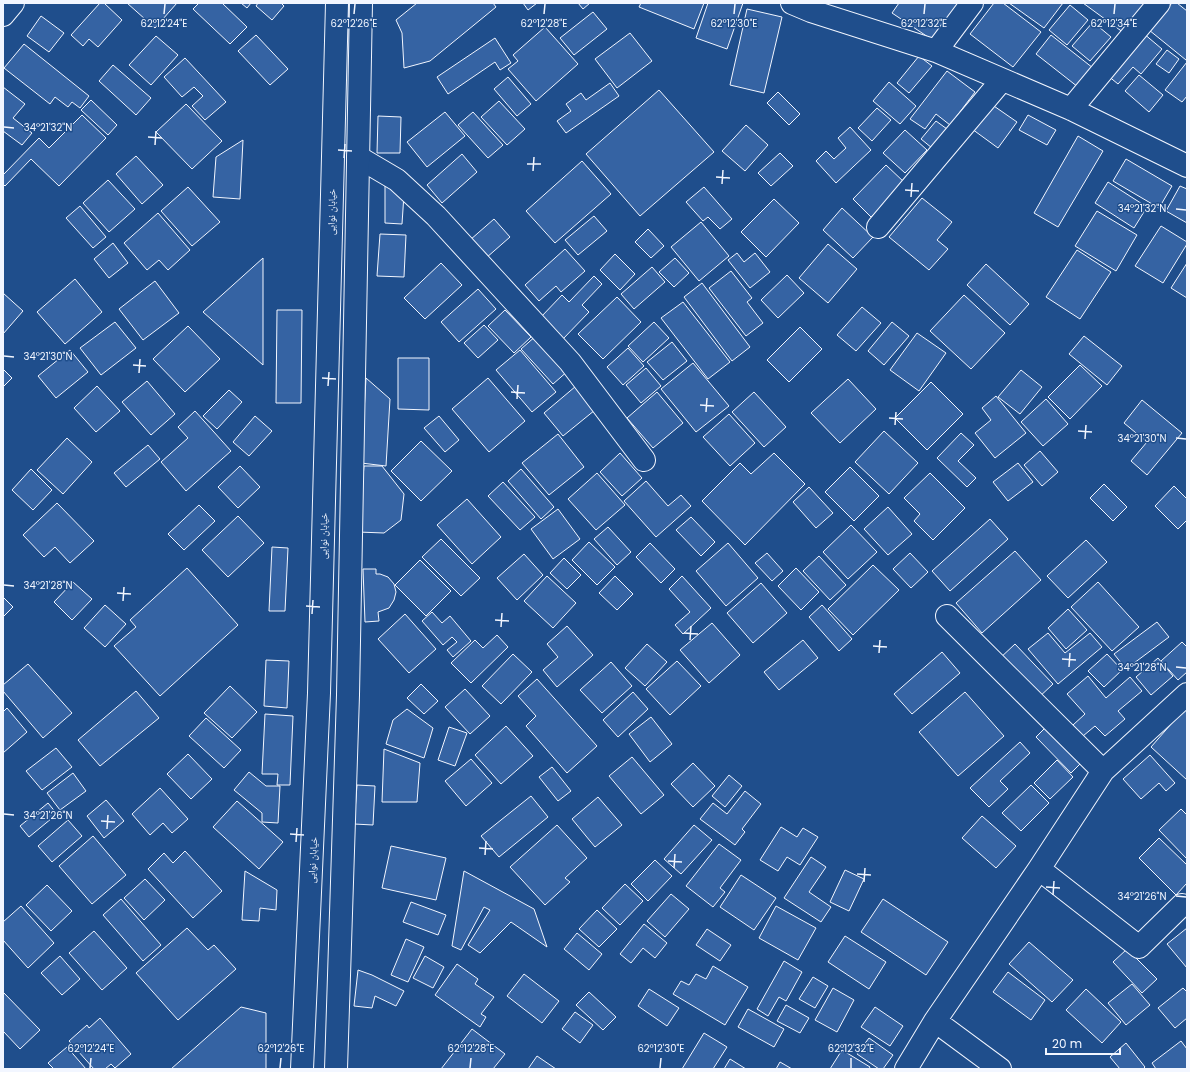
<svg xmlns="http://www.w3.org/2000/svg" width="1190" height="1072" font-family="Poppins,'Noto Naskh Arabic',sans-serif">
<rect width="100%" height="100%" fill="#1f4e8c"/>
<path fill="#3563a3" stroke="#f2f6ff" d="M100,3H104L122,20L98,47L89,39L83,46L71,35Z
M127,3H177L155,28Z
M199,3H222L247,27L230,44L193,9Z
M241,3H251L247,8Z
M258,3H281L284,6L272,20L256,6Z
M417,3H493L496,7L430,61L404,68L402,33L396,20Z
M523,3H537L528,10Z
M578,3H590L583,9Z
M641,3H704L694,29L639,7Z
M708,3H743L727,49L696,38Z
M899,3H960L934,41L892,13Z
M994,3H1003L1041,32L1013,67L970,34Z
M1009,3H1063L1044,28Z
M1083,3H1147L1124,33Z
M1172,3H1177L1187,11V59L1186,60L1149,30Z
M1070,5L1088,20L1067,45L1049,30Z
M747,9L782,17L764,93L730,85Z
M593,12L607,29L574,55L560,38Z
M41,16L64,33L49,52L27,36Z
M1093,22L1111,37L1090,61L1072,46Z
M545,27L578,64L536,101L508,69L518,61L513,55Z
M630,33L652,61L617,88L595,59Z
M1143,33L1162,49L1141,74L1133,67L1118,84L1107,75Z
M256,35L288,69L270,85L238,51Z
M1051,35L1093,68L1078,87L1036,54Z
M156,36L178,55L151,85L129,65Z
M495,38L511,63L500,70L495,62L448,94L437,77Z
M24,44L89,96L80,108L72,102L68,107L55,97L50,104L4,68Z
M1167,50L1179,59L1169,73L1156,64Z
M919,56L932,66L909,93L897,83Z
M185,58L226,102L205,120L192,106L203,96L194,87L182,97L164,77Z
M1187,62V96L1182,102L1165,90Z
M113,65L151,98L136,115L99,81Z
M947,71L975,92L950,125L936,114L925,129L910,119Z
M1139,75L1163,95L1149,112L1125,91Z
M508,77L531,104L517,116L494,89Z
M889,82L916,106L900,124L873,101Z
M610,83L619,96L566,133L557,121L571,111L566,104L581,93L586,100Z
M3,87L25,104L13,118L32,133L22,145L3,131Z
M659,90L714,152L640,216L586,154Z
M778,92L800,114L789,125L767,103Z
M91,100L117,125L108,135L81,110Z
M499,101L525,129L507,145L481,117Z
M186,104L222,141L192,169L156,132Z
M991,104L1017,122L998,148L972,129Z
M877,108L891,120L872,141L858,128Z
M445,112L465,136L427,167L407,142Z
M473,112L503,145L488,158L458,125Z
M82,115L106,138L59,186L31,159L5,186L3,184V175L39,138L49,148Z
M1028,115L1056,130L1047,145L1019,130Z
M378,116L401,117L400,153H377Z
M936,121L947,129L932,148L921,139Z
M746,125L768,145L745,171L722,151Z
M850,127L871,150L836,183L816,161L826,151L834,159L846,148L838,138Z
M905,130L927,150L905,173L883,153Z
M1078,136L1103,151L1058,227L1034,213Z
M243,140L240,199L213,197L216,157Z
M780,153L793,166L771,186L758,173Z
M462,154L477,172L442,203L427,185Z
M136,156L163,185L142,204L116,174Z
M1126,159L1172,186L1159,208L1113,181Z
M582,161L611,194L555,243L526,211Z
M886,165L905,183L871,217L853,199Z
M108,180L135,209L109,232L83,203Z
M385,182L404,194L402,224L385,223Z
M1108,182L1147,207L1134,228L1095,203Z
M1180,186L1187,189V223L1166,211Z
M188,187L220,222L192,246L161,211Z
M704,187L732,219L720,229L708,217L703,221L686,202Z
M922,198L952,222L937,240L948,249L929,270L889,237Z
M774,199L799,223L766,257L741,232Z
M80,206L106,237L93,248L66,218Z
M842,208L873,237L853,258L823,230Z
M1097,211L1137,235L1116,271L1075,246Z
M158,213L190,250L168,270L159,260L147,270L124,243Z
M594,216L607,231L578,255L565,240Z
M494,219L510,237L486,258L470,240Z
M701,222L729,256L699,281L671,247Z
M1161,226L1187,242V244L1163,283L1135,266Z
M648,229L664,246L651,258L635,242Z
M380,234L406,235L404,277L377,276Z
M113,243L128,263L109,278L94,259Z
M828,244L857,269L828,303L799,278Z
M565,249L585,271L561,292L556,286L539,301L525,285Z
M1077,250L1111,272L1080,319L1046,297Z
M737,253L744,262L755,253L770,272L750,288L728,260Z
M615,254L635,274L620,290L600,270Z
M263,258V365L203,312Z
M675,258L689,273L674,287L659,272Z
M441,263L462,285L425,319L404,298Z
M1187,263V298L1171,288Z
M986,264L1029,304L1010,325L967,285Z
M652,267L665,282L634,309L621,294Z
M731,271L752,298L747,302L763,323L746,336L709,288Z
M787,275L804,293L778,318L761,300Z
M594,276L602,284L582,305L589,312L562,340L540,318L562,295L569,302Z
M75,279L102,312L65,344L37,312Z
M155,281L179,313L143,340L119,309Z
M702,283L750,347L732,361L684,297Z
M478,289L496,309L459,342L441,322Z
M3,293L23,311L3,334Z
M964,295L1005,333L971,369L930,331Z
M617,297L641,322L603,359L578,334Z
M683,302L730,362L708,379L661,318Z
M862,307L881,323L856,351L837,335Z
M277,310H302L301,403H276Z
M505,310L531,337L514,353L488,326Z
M115,322L136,348L101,375L80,348Z
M654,322L669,338L643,362L628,346Z
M892,322L909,336L884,365L868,351Z
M484,325L498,340L478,358L464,343Z
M188,326L220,359L185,392L153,359Z
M800,327L822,349L789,382L767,360Z
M917,333L946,353L919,391L890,370Z
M537,335L569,370L553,384L521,349Z
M1084,336L1122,366L1107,385L1069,354Z
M672,342L687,361L663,380L647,362Z
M628,348L644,366L623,385L607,367Z
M70,350L88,372L56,398L38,376Z
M520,350L556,392L532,412L496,370Z
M398,358H429V410L398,409Z
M693,363L729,406L696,432L661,389Z
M1080,365L1102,386L1070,419L1048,397Z
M646,368L661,386L641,403L626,385Z
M3,369L12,378L3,387Z
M1021,370L1042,387L1020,414L998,397Z
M366,378L390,399L386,466L361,463Z
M488,378L525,421L489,452L452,409Z
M848,379L876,409L840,443L811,413Z
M147,381L175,414L151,435L122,402Z
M931,382L963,414L927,450L895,418Z
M97,386L120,411L96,432L74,408Z
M576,386L595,410L563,436L544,413Z
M229,390L242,402L217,429L203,416Z
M657,392L683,423L653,448L627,418Z
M754,392L786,427L764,447L732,412Z
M996,396L1026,433L995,458L975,433L991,420L982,408Z
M1046,399L1068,424L1043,446L1021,422Z
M1142,400L1182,433L1147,475L1131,461L1147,442L1124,423Z
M195,411L231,451L186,491L161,462L188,438L178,427Z
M729,414L755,443L730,466L703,437Z
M255,416L272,431L249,456L233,442Z
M439,416L459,440L445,452L424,428Z
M884,431L918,463L889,494L855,462Z
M961,433L974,445L958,461L976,478L967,487L937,458Z
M558,434L584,467L549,495L522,463Z
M67,438L92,462L63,494L37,470Z
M421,441L452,471L421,501L391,471Z
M148,445L160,459L126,487L114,473Z
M1040,451L1058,472L1042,486L1024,465Z
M620,453L642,478L622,496L600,472Z
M774,453L805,484L745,545L702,501L740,463L751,474Z
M1018,463L1033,482L1008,501L993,482Z
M240,466L260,487L238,508L218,487Z
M364,466H382L404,494L401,520L384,533L358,532Z
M850,467L879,496L854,521L825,492Z
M31,469L52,490L33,510L12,490Z
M521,469L554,507L541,519L508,481Z
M597,473L625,505L596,530L568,499Z
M930,473L965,508L933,540L914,521L920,514L904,498Z
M646,481L668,506L681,495L691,506L656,537L624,501Z
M503,482L535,517L520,530L488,496Z
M1104,484L1127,507L1113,521L1090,498Z
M1174,486L1187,499V520L1178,529L1155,506Z
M809,487L833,513L816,528L793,502Z
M467,499L501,537L472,564L437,525Z
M57,503L94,541L70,563L55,547L44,557L23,535Z
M199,505L215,521L184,550L168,534Z
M888,507L912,534L888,555L864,529Z
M558,509L580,539L553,559L531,529Z
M238,516L264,543L228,577L202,550Z
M691,517L715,542L701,556L676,530Z
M990,519L1008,539L950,591L932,571Z
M851,525L877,552L848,579L823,552Z
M608,527L631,552L617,565L594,539Z
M441,539L480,578L461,596L422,557Z
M1086,540L1107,562L1068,598L1047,576Z
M589,542L615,567L597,585L572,560Z
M650,543L675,569L661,583L636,557Z
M728,543L758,578L726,606L696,571Z
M272,547L288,548L285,611H269Z
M1015,551L1041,580L982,633L956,603Z
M767,553L783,571L772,581L755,563Z
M910,553L928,572L911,588L893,569Z
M524,554L543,575L517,600L497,578Z
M819,556L846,585L830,600L803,571Z
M564,558L581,575L567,589L550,573Z
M420,560L451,591L426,616L395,585Z
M873,565L899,590L853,635L828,609Z
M187,568L238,625L160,696L114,646L136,627L130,620Z
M796,568L819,592L801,610L778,586Z
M363,569H376V574H380L388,577L394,584L396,592L394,600L389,608L378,612L379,621L365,622Z
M547,576L576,603L553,628L524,601Z
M615,576L633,594L617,610L599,593Z
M682,576L711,608L683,634L675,625L690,612L669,589Z
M73,582L92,599L72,620L54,602Z
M1098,582L1139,627L1112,651L1071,607Z
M761,583L787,613L753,643L727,613Z
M3,597L13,607L3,617Z
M105,605L126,624L105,647L84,628Z
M822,605L852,639L839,651L809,617Z
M1068,609L1087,630L1066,649L1048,628Z
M432,612L442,623L450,616L471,641L453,657L447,650L457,642L452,637L443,645L422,621Z
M405,614L436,649L409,673L378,639Z
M1157,622L1169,637L1126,669L1114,654Z
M712,623L740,655L709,683L680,650Z
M567,626L593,655L557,687L543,670L558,657L547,644Z
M1048,633L1065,653L1090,633L1102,647L1058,684L1028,649Z
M497,635L508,647L471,683L451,663L475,640L483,648Z
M803,640L818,658L779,690L764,672Z
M1182,642L1187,647V672L1178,680L1161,661Z
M647,644L667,662L645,686L625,668Z
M1015,644L1053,684L1036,700L998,660Z
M942,652L960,673L912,714L894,694Z
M513,654L532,672L501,704L482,686Z
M1107,654L1122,670L1104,687L1088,671Z
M1158,658L1173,676L1151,695L1136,677Z
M266,660L289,661L287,708L264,706Z
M677,661L701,686L670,715L646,689Z
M611,662L632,686L602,713L580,690Z
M28,664L72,713L43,738L3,691V685Z
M1088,676L1106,698L1130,677L1142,691L1118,711L1125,719L1105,736L1095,726L1083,736L1073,725L1085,714L1067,694Z
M537,679L597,746L567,773L526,726L536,716L518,696Z
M421,684L438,701L424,714L407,698Z
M230,686L257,712L232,738L204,713Z
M465,689L490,716L470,734L445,707Z
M136,691L159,718L100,766L78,740Z
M633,692L648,709L618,737L603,720Z
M965,692L1004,736L958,776L919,732Z
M1186,707L1187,708V780L1151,747Z
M7,708L27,732L3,753V712Z
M407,709L433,728L424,758L386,744L393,720Z
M265,714L293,716L290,785H277L278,774H262Z
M651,717L672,744L650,762L629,734Z
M206,718L241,750L224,768L189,736Z
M506,726L533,756L501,784L475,755Z
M449,727L467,733L455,766L438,760Z
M1046,727L1081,763L1071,773L1036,737Z
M1020,742L1030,753L1000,781L1008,789L989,807L970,788Z
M56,748L72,767L42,790L26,771Z
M384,749L420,763L417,802H382Z
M188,754L212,779L191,799L167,774Z
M1150,755L1175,783L1166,791L1159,783L1141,799L1123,779Z
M632,757L664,795L641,814L609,776Z
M471,759L492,783L466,806L445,781Z
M1057,760L1073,777L1050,799L1034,783Z
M693,763L715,786L693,807L671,784Z
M552,767L571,791L558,801L539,777Z
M249,772L266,786H280L278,823L262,822V813L234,790Z
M73,773L86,791L60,810L47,793Z
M729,775L742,786L725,807L712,796Z
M357,785L375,786L373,825L354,824Z
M1031,785L1049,803L1021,831L1002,813Z
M160,788L188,819L172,833L163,823L150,835L132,814Z
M745,791L761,804L742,829L745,832L735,845L700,819L713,803L727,814Z
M531,796L548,817L499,857L481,836Z
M598,797L622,825L595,847L572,819Z
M106,800L124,821L104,838L87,816Z
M237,801L283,842L259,869L213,827Z
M48,803L57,814L29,837L20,826Z
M1181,809L1187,815V859L1159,830Z
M982,816L1016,846L996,868L962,838Z
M68,820L82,836L52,862L38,846Z
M557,825L587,858L565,878L570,882L545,905L510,867Z
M694,825L712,840L681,874L664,859Z
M781,827L797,837L803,828L818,837L800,865L787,857L778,871L760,860Z
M93,836L126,875L92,904L59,866Z
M1159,838L1187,865V883L1176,895L1139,858Z
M719,844L741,860L720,888L725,892L713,907L686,886Z
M391,846L446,858L436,900L382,888Z
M185,851L222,891L193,918L148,869L164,853L173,863Z
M811,857L826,867L809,892L831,907L821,922L784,898Z
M655,860L672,876L648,901L631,884Z
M845,870L864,879L849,911L830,902Z
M245,871L277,890L276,910L260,908L259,921L242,920Z
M464,871L534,909L547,947L511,922L480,953L468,945L490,910L484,907L461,950L452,946Z
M741,875L776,898L754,930L720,907Z
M145,879L165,900L144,920L124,898Z
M625,884L643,901L620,925L602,908Z
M47,885L72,911L51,931L26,905Z
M671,894L689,909L665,937L647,921Z
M121,899L161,945L143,961L103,915Z
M883,899L948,942L926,975L861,932Z
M411,902L446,915L438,935L403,922Z
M21,906L54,943L28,968L3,940V922Z
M776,906L816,928L798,960L759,938Z
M597,910L617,929L599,947L579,929Z
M644,924L667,943L655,958L643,948L631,963L620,954Z
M187,928L208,950L214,945L236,969L178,1020L136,973Z
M1187,928V968L1167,944Z
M707,929L731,945L720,961L696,945Z
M94,931L127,968L102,990L69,953Z
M577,933L602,954L589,970L564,949Z
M845,936L886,962L869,989L828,962Z
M406,939L424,947L408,982L391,975Z
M1029,942L1073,980L1052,1002L1009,964Z
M1127,949L1157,979L1142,993L1113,962Z
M60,956L80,979L62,995L41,973Z
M425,956L444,967L433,988L413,978Z
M784,961L802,972L786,1001L779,997L768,1016L757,1009Z
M457,964L478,979L475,984L494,997L481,1014L486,1017L480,1027L435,995Z
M713,966L748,987L725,1025L673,994L681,981L689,985L696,974L706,979Z
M358,970L372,975L404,991L396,1006L375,996L372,1008L354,1006Z
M1008,972L1045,1000L1031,1020L993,992Z
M524,974L559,1001L542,1023L507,996Z
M813,977L828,986L815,1008L799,999Z
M1132,984L1150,1005L1126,1025L1108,1003Z
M833,988L854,1000L837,1032L815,1020Z
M1183,988L1187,992V1018L1175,1028L1158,1008Z
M649,989L679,1008L667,1026L638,1006Z
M1086,989L1121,1022L1102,1043L1066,1010Z
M3,992L40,1030L20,1049L3,1031Z
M589,992L616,1017L603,1030L576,1005Z
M786,1005L809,1018L800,1033L777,1021Z
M241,1007L266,1013V1069H171Z
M875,1007L903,1026L890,1046L861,1027Z
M748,1009L784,1029L774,1047L738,1027Z
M575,1012L593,1025L580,1043L562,1029Z
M100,1018L131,1054L115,1068L111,1064L105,1069H94L69,1041L87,1025L89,1028Z
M472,1029L505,1054L493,1069H441Z
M704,1033L727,1047L713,1069H682Z
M869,1038L893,1055L883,1069H879L857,1054Z
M1181,1041L1187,1049V1069H1156L1152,1063Z
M1126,1043L1145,1067L1143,1069H1120L1110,1057Z
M67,1047L86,1069H54L48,1063Z
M842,1050L870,1067L869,1069H830Z
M537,1056L556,1069H528Z
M730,1059L746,1069H724Z
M780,1062L792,1069H776Z"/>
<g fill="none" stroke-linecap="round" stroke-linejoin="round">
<g stroke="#f2f6ff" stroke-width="24">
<path id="street" d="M792,3L811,11L936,51L1071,109L1187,166
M936,51L972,3
M1071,109L1159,3
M358,157L397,180L436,216L570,362L644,460
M878,227L1002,80
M947,616L1103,771
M1039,869L1139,947L1182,905
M935,1021L1000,1069
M906,1069L935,1021L1039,869L1103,771L1187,694"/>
</g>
<g stroke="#f2f6ff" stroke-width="24">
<path id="secondary" d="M3,15L13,3
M302,1069L319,693L337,3
M336,1069L348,695L361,3"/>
</g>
<use href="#street" stroke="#1f4e8c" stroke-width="22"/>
<use href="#secondary" stroke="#1f4e8c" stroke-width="22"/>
</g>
<path fill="none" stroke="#f2f6ff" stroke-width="1.5" d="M164,14L165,4M354,14L355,4M544,14L545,4M734,14L735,4M924,14L925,4M1114,14L1115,4M4,127L14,128M148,137L162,138M155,145L156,131M338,150L352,151M344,158L345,144M527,164H541M533,171L534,157M716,177L730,178M722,184L723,170M905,190L919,191M911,197L912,183M1176,209L1186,210M4,356L14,357M133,365L146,366M139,373L140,359M322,378L336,379M328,386L329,372M511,392L525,393M517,399L518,385M700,405L714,406M706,412L707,398M889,418L903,419M895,425L896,412M1078,431L1092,432M1176,438L1186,439M1085,439L1086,425M4,585L14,586M117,593L131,594M123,601L124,587M306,606L320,607M312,614L313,600M495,620L509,621M501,627L502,613M684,633L698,634M690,640L691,626M873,646L887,647M879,653L880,640M1062,659L1076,660M1069,667L1070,653M1176,667L1186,668M4,814L14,815M101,821L115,822M107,829L108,815M290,834L304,835M296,842L297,828M479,848L493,849M485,855L486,841M668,861L682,862M674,868L675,854M857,874L871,875M864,882L865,868M1046,887L1060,888M1053,895L1054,881M1176,896L1186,897M90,1068L91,1058M280,1068L281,1058M470,1068L471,1058M660,1068L661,1058M851,1068V1058"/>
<g text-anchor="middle" stroke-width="3" stroke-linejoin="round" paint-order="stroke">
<g font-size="10" fill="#f2f6ff" stroke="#1f4e8c">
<text transform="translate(331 212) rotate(-89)" y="4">خیابان نوایی</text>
<text transform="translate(323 536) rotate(-89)" y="4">خیابان نوایی</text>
<text transform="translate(312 860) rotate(-87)" y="4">خیابان نوایی</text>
</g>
</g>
<g font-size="10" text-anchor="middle" fill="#f2f6ff" stroke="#1f4e8c" stroke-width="3" stroke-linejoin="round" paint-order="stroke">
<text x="164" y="27">62°12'24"E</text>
<text x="354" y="27">62°12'26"E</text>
<text x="544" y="27">62°12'28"E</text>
<text x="734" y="27">62°12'30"E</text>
<text x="924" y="27">62°12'32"E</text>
<text x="1114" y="27">62°12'34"E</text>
<text x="48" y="131">34°21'32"N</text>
<text x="1142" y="212">34°21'32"N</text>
<text x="48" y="360">34°21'30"N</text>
<text x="1142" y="442">34°21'30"N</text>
<text x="48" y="589">34°21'28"N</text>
<text x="1142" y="671">34°21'28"N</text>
<text x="48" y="819">34°21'26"N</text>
<text x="1142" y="900">34°21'26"N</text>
<text x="91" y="1052">62°12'24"E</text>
<text x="281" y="1052">62°12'26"E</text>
<text x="471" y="1052">62°12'28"E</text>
<text x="661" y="1052">62°12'30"E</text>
<text x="851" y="1052">62°12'32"E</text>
</g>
<rect width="1190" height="1072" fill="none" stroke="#f2f6ff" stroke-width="8"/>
<path d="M1046 1048v6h74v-6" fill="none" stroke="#f2f6ff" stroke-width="2"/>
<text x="1052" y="1048" font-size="12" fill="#f2f6ff" stroke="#1f4e8c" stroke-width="3" paint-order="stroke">20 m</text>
</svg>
